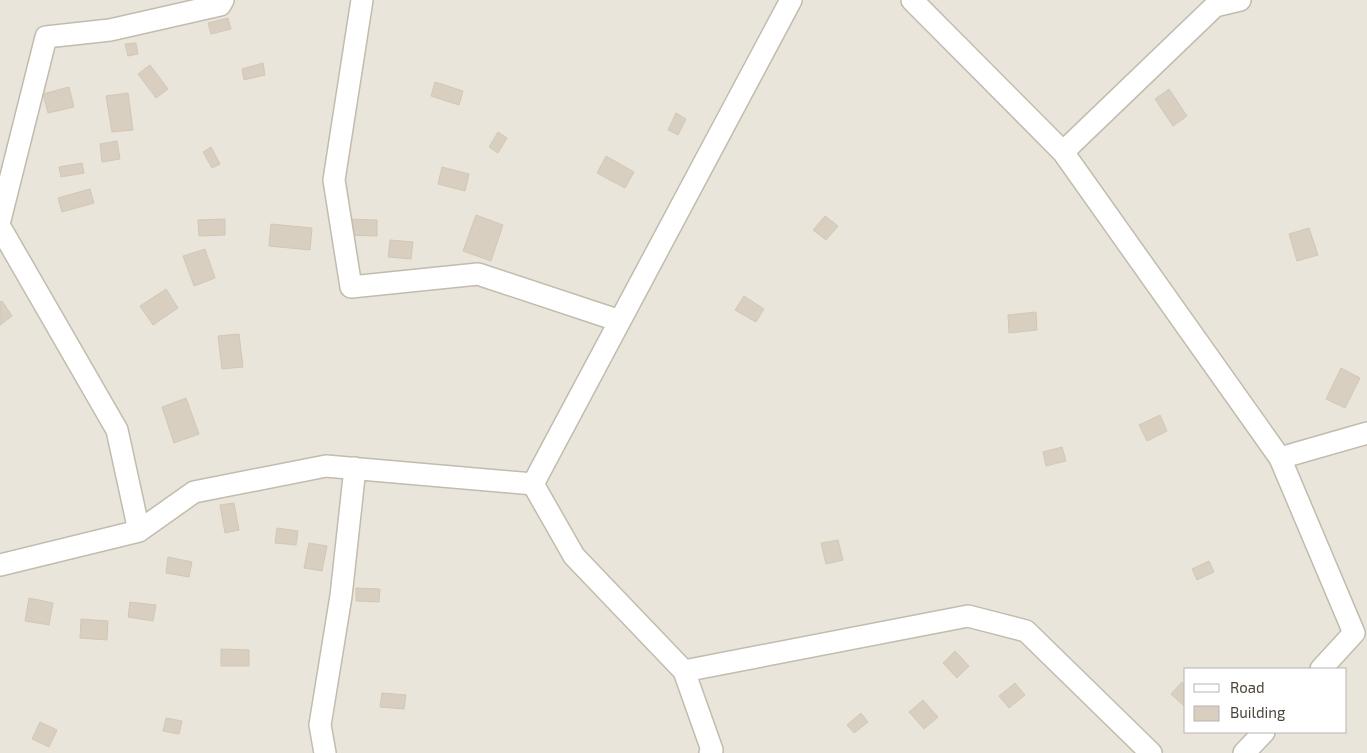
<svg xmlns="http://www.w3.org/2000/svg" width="1367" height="753" font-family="'Exo 2',sans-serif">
<rect width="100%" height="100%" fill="#f6f3ec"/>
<path fill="#eae5da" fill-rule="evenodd" d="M0,0H1367V753H0ZM1186,669H1346V732H1186Z"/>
<path fill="#d8cfc1" stroke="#d3c7b4" d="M228,18L231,29L211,34L208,23Z
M136,43L138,54L128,56L125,44Z
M263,63L265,75L244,80L242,69Z
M150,65L168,89L156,98L138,74Z
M435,82L463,91L459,105L431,96Z
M69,87L74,107L48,113L43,94Z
M1169,89L1187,116L1173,126L1155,99Z
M128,93L133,130L112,132L106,96Z
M676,113L686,119L678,135L668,130Z
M498,132L507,138L498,153L489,147Z
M117,141L120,159L102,162L100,144Z
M211,147L220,164L212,168L203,152Z
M606,156L634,172L625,188L597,173Z
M82,163L84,173L61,177L59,167Z
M442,167L469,174L465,191L438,184Z
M90,189L94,203L62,212L58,198Z
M476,215L503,225L491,261L463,251Z
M825,216L838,226L826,240L813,230Z
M225,219V235L199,236L198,220Z
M344,219L377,220V236L344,235Z
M271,224L312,228L310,250L269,246Z
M1309,228L1318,255L1297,261L1289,234Z
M390,240L413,242L411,259L388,257Z
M205,249L215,278L194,286L183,256Z
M166,289L178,308L153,325L140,306Z
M744,296L764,309L756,322L735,310Z
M2,301L12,316L0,325V302Z
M1036,312L1037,330L1009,333L1008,315Z
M239,334L243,367L222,369L218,336Z
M1341,368L1360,378L1345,408L1326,399Z
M186,398L199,434L174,443L162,407Z
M1160,415L1167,431L1147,441L1139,425Z
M1062,447L1066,461L1046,466L1043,452Z
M234,503L239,530L225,533L220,505Z
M277,528L298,531L296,545L275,543Z
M838,540L843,560L826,564L821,543Z
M309,543L327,546L322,571L304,568Z
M168,557L192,562L189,577L166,573Z
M1209,561L1214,572L1197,580L1192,569Z
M356,588L380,589L379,602L356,601Z
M29,598L53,603L49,625L25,621Z
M130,602L156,605L153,621L128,617Z
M81,619L108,621L107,640L80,638Z
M221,649L249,650V666H221Z
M955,651L969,666L957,678L943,663Z
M1182,682L1186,686V708L1171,694Z
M1015,683L1025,695L1009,708L999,696Z
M382,693L406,695L404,709L380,707Z
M923,700L938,717L924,729L909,712Z
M861,713L868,722L854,733L847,725Z
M166,718L182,721L179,734L163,731Z
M40,722L57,730L49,747L32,739Z"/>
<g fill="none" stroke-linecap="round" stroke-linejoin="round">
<g stroke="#c2bbae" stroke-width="24">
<path id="street" d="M362,0L334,180L351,287L478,274L620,321
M791,0L533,484L574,556L684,671L968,616L1026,631L1151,753
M912,0L1063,152L1280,458L1354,633L1321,669
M1063,152L1215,6L1240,0
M0,220L46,37L110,30L220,5L223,0
M0,227L117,430L139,531
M1280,458L1367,433
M0,565L139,531L194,492L326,466L533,484
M684,671L712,750L710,753
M325,753L320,725L341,596L355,468
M1244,753L1264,732"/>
</g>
<use href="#street" stroke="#fff" stroke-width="21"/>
</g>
<rect x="1184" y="668" width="162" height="65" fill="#ffffff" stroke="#b7b4b0"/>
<rect x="1194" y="684" width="25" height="8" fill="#ffffff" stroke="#b7b4b0"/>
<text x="1230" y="693" font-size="15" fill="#4b4439">Road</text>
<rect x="1194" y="706" width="25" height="15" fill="#d8cfc1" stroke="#b7b4b0"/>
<text x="1230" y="718" font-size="15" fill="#4b4439">Building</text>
</svg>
